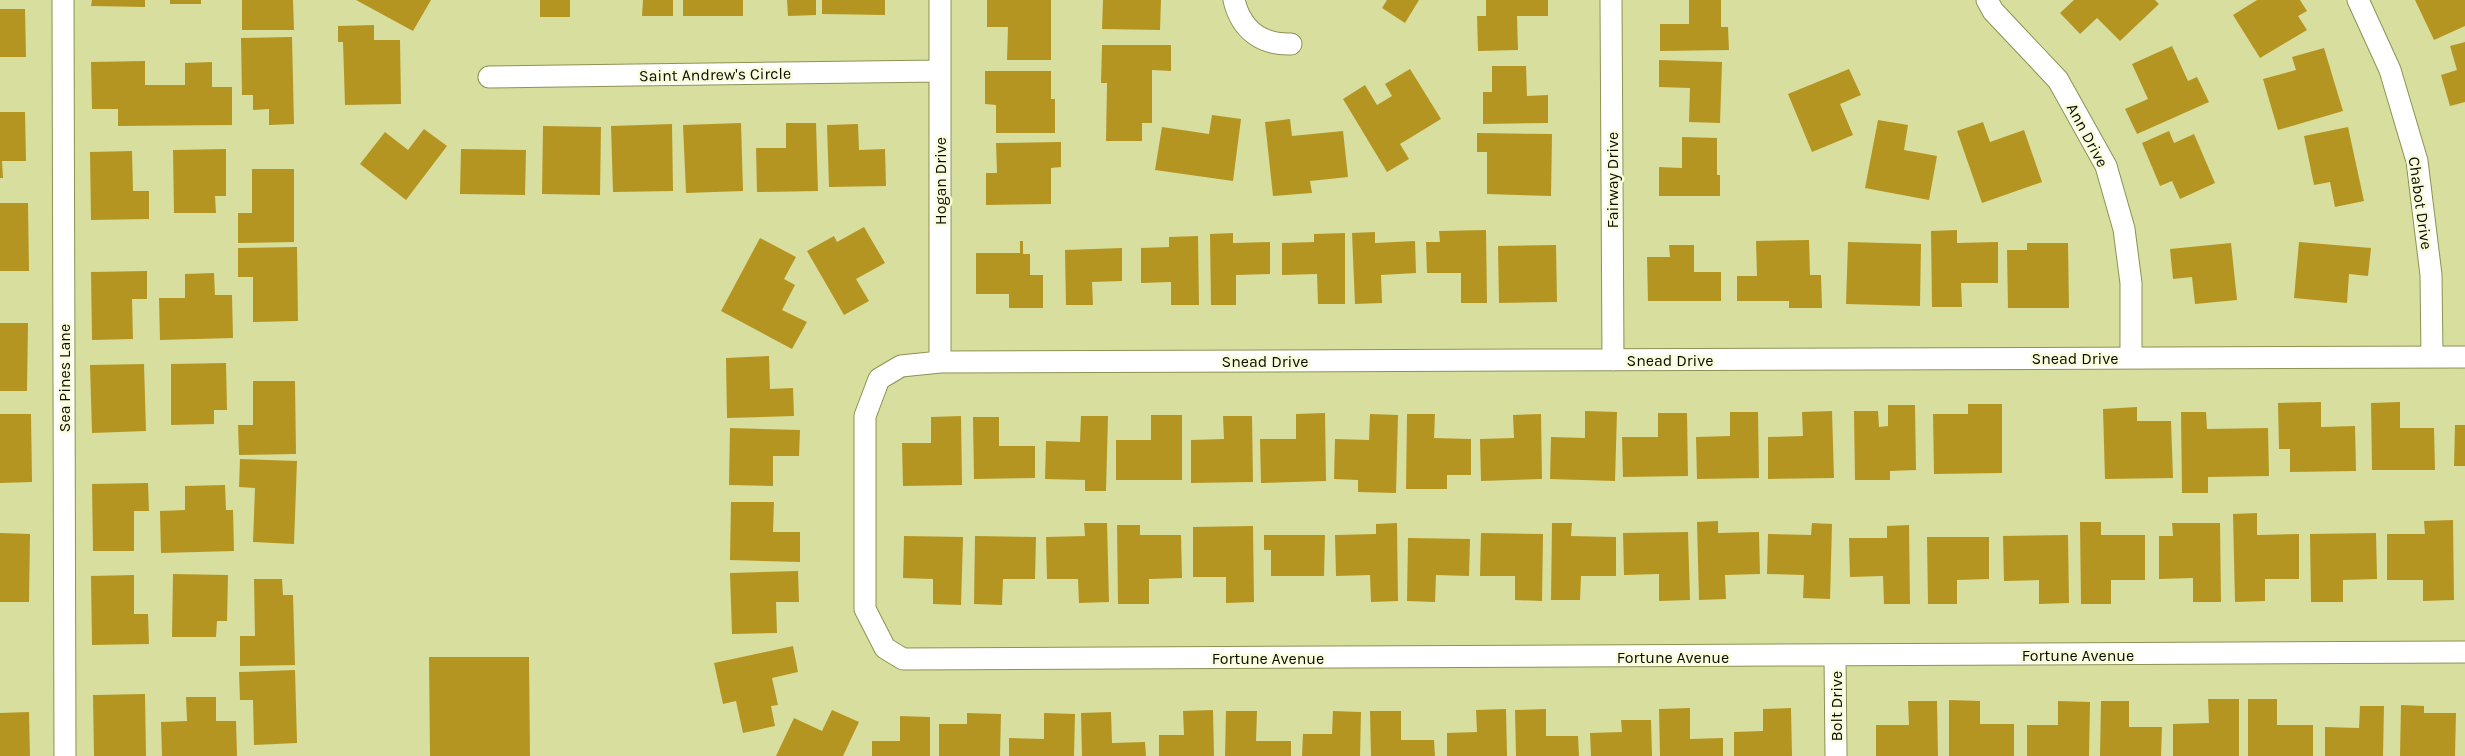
<svg xmlns="http://www.w3.org/2000/svg" width="2465" height="756" font-family="Karla,sans-serif">
<rect width="100%" height="100%" fill="#d8de9d"/>
<path fill="#b59522" d="M92,0H145V7L91,6Z
M170,0H201V4H170Z
M242,0H293L294,30H242Z
M356,0H431L413,31Z
M540,0H570V17H540Z
M643,0H673V16H642Z
M683,0H743V16H683Z
M787,0H816V15L788,16Z
M822,0H885V15L822,14Z
M987,0H1051V60H1007L1008,27H987Z
M1103,0H1161L1160,30L1102,29Z
M1387,0H1419L1405,23L1382,8Z
M1486,0H1548V16H1517L1518,50L1478,51L1477,16H1486Z
M1689,0H1721V27H1728L1729,50L1660,51V24H1689Z
M2074,0H2155L2159,4L2120,41L2097,18L2080,34L2060,13Z
M2257,0H2300L2307,11L2298,16L2307,30L2260,58L2233,15Z
M2415,0H2465V26L2434,40Z
M0,9H25L26,57H0Z
M374,25V40H400L401,104L345,105L343,42H338V26Z
M292,37L294,124L269,125V109L253,110V95H242L241,38Z
M2465,42V102L2450,106L2441,75L2457,70L2450,46Z
M1102,45H1171V71L1152,70V123H1142V141H1106L1107,83H1101Z
M2172,46L2188,81L2197,77L2209,102L2137,134L2125,109L2148,99L2132,64Z
M2324,48L2343,111L2278,130L2263,79L2296,70L2292,57Z
M1659,60L1722,62L1720,123L1689,122L1690,88L1659,87Z
M145,61V85H185V63L212,62V87H232V125L118,126V109H92L91,62Z
M1492,66H1526L1527,96L1548,95V123L1483,124V92H1492Z
M1410,69L1441,119L1400,144L1409,159L1387,172L1343,99L1365,85L1377,105L1392,96L1385,84Z
M1849,69L1861,95L1840,104L1853,135L1812,152L1788,94Z
M985,71H1051V99H1055V133H996V105L985,104Z
M0,112H25L26,161H2L3,178H0Z
M1212,115L1241,119L1233,181L1155,170L1162,127L1209,134Z
M1290,119L1292,136L1343,131L1348,177L1310,181L1312,193L1273,196L1265,122Z
M1878,120L1908,125L1904,150L1937,156L1929,200L1865,188Z
M1983,122L1990,142L2024,130L2042,182L1982,203L1957,131Z
M741,123L743,191L686,193L683,125Z
M786,123H816L818,191L757,192L756,148H786Z
M672,124L673,191L613,192L611,126Z
M858,124L859,150L885,149L886,186L829,187L827,125Z
M543,126L601,127L600,195L542,194Z
M2348,127L2364,201L2335,207L2330,182L2314,185L2304,136Z
M424,129L447,146L406,200L360,164L385,132L408,150Z
M2169,131L2174,143L2194,134L2215,183L2180,199L2172,181L2160,186L2142,143Z
M1477,133L1552,134L1551,196L1487,194V152H1477Z
M1682,137L1717,138V175H1720V196H1659V167L1682,168Z
M1061,142V167L1051,168V204L986,205V173H997L996,143Z
M226,149V196H215L216,213H174L173,150Z
M461,149L526,150L525,195L460,194Z
M132,151L133,191H149V219L91,220L90,152Z
M252,169H294V242L238,243V213H252Z
M0,203H28L29,271H0Z
M864,227L885,263L856,279L869,301L844,315L807,251L834,236L837,242Z
M1486,230L1487,303H1461V273H1427L1426,242H1440L1439,231Z
M1957,230V243L1998,242V283H1961L1962,307H1932L1931,231Z
M1375,232V243L1415,241L1416,273L1381,275L1382,303L1355,304L1352,233Z
M1233,233V243L1270,242V274L1236,275V305H1211L1210,234Z
M1345,233V304H1318L1317,274L1282,275V243L1314,242V234Z
M1198,236L1199,305H1171V282L1141,283V248L1169,247V237Z
M760,238L796,257L784,279L795,285L782,310L807,322L792,349L721,311Z
M1809,240L1810,275H1821L1822,308H1789V301H1737V276H1757L1756,241Z
M1020,241H1023V254H1030V275H1043V308H1009V294H976V253H1020Z
M1848,242L1921,244L1920,306L1846,304Z
M2299,242L2371,248L2368,276L2349,274L2347,303L2294,298Z
M2027,243H2068L2069,308H2008L2007,250H2027Z
M2231,243L2237,300L2195,304L2192,277L2173,279L2170,249Z
M1556,245L1557,302L1499,303L1498,246Z
M1669,245H1694V272H1721V301H1648L1647,257H1670Z
M297,247L298,321L253,322V277H238V248Z
M1122,248V281L1092,282L1093,305H1066L1065,250Z
M147,271V299H132L133,339L92,340L91,272Z
M214,273L215,295H232L233,338L160,340L159,298H185V274Z
M0,323H28L27,391H0Z
M769,356L770,389L793,388L794,416L727,418L726,358Z
M226,363L227,410H214V424L171,425V364Z
M144,364L146,431L92,433L90,365Z
M253,381H295L296,454L239,455L238,425H253Z
M2321,402V427L2355,426L2356,471L2290,472V449H2279L2278,403Z
M2400,402V428H2434L2435,470H2372L2371,403Z
M1968,404H2002V473L1934,474L1933,414H1968Z
M1888,405H1915L1916,470L1890,471V480H1855L1854,411H1878L1879,427L1888,426Z
M2137,407V421H2171L2173,478L2105,479L2103,409Z
M1585,411L1617,412L1615,481L1550,479L1551,437L1585,438Z
M1832,411L1834,478L1768,479V437L1803,436L1802,412Z
M1730,412H1758L1759,478L1697,479L1696,437L1730,436Z
M2181,412H2206L2207,429L2268,428L2269,476L2208,477V493H2182Z
M1325,413L1326,481L1261,483L1260,439H1296V414Z
M1658,413H1687L1688,476L1623,477L1622,437H1658Z
M0,414H31L32,482L0,483Z
M1370,414L1398,415L1396,493L1358,492V480L1334,479L1335,439L1369,440Z
M1407,414H1435L1434,438L1471,439V475H1447V489H1406Z
M1541,414L1542,479L1481,481L1480,439L1514,438L1513,415Z
M1151,415H1182V480H1116V440H1151Z
M961,416L962,485L903,486L902,443H931V417Z
M1081,416H1108L1106,491H1085V480L1045,479L1046,441L1080,442Z
M1223,416H1252L1253,482L1191,483V440L1224,439Z
M973,417H999V446H1035V478L974,479Z
M2455,425H2465V466H2454Z
M730,428L800,430L799,456H773V486L729,485Z
M240,459L297,461L294,544L253,542L255,488L239,487Z
M148,483L149,511H134V551H93L92,484Z
M225,485L226,510H233L234,551L161,553L160,511L185,510V486Z
M731,502H774L773,532H800V562L730,560Z
M2257,513V535L2299,534V579H2265V601L2235,602L2233,514Z
M2453,520L2454,600L2423,601V580H2387V534H2425L2424,521Z
M1718,521V533L1759,532L1760,574L1725,575L1726,599L1699,600L1697,522Z
M2080,522H2101V535H2145V580H2111V604H2081Z
M1084,523H1107L1109,602L1079,603L1078,579H1047L1046,537L1085,536Z
M1397,523L1398,601L1371,602L1370,575L1336,576L1335,535L1376,534V524Z
M1552,523H1572L1571,536L1616,537V576H1581L1580,600H1551Z
M1812,523L1832,524L1830,599L1803,598L1804,575L1767,574L1768,534L1811,535Z
M2172,523H2220L2221,602H2193V578L2159,579V536H2173Z
M1117,525H1140V535H1181L1182,578L1149,579V604H1118Z
M1909,525L1910,604H1884L1883,576L1850,577L1849,538H1887V526Z
M1253,526L1254,602L1226,603V577H1193V527Z
M1688,532L1690,600L1659,601V574L1624,575L1623,533Z
M0,533L30,534L29,602H0Z
M1481,533L1543,534L1542,601L1515,600V576H1480Z
M2376,533L2377,579L2343,580V602H2311L2310,534Z
M1264,535H1325L1324,576H1271V550H1264Z
M2068,535L2069,603L2039,604V580L2004,581L2003,536Z
M904,536L963,537L961,605L933,604V579L903,578Z
M975,536L1036,537L1035,579H1003L1002,605L974,604Z
M1927,537H1989V579L1957,580V604H1928Z
M1408,538L1470,539L1469,576L1436,575L1435,602L1407,601Z
M798,571L799,602H776L777,633L732,634L730,573Z
M173,574L228,575L227,621H217L216,637H172Z
M134,575V614H148L149,644L92,645L91,576Z
M254,579H282L283,595H293L295,665L240,666V636H255Z
M793,646L798,672L772,678L778,705L771,706L775,726L743,733L736,701L723,704L714,663Z
M429,657H529L530,756H430Z
M295,670L297,743L254,745L253,700H240L239,672Z
M145,694L146,756H94L93,695Z
M186,697H216V721H236L237,756H162L161,722L187,721Z
M2208,699H2239V756H2173V724L2209,723Z
M2248,699H2277V725H2313V756H2248Z
M1949,700L1980,701V724H2014V756H1949Z
M1908,701H1937L1938,756H1876V725H1909Z
M2058,701L2090,702L2089,756H2027V725H2058Z
M2101,701H2129V727H2162L2161,756H2100Z
M2401,705L2424,706V713H2456L2455,756H2400Z
M2360,706H2384L2383,756H2325V727L2359,728Z
M1690,708V739L1723,738V756H1660L1659,709Z
M1791,708L1792,756H1734V732L1763,731V709Z
M1506,709L1507,756H1447V733L1477,732L1476,710Z
M1546,709V736H1578L1579,756H1516L1515,710Z
M832,710L859,722L843,756H776L794,718L822,731Z
M1213,710L1214,756H1159V735H1184L1183,711Z
M1226,711H1257L1256,741H1291V756H1225Z
M1333,711L1361,712L1360,756H1302L1303,734H1332Z
M1370,711H1401V740H1434L1435,756H1371Z
M29,712L30,756H0V713Z
M1111,712L1112,743L1145,742L1146,756H1082L1081,713Z
M967,713L1001,714L1000,756H939V724H967Z
M1044,713L1075,714L1074,756H1009V738L1044,739Z
M900,716L930,717V756H872V741H900Z
M1621,720H1651L1652,756H1591L1590,733L1622,732Z"/>
<g fill="none" stroke-linecap="round" stroke-linejoin="round">
<g stroke="#8e9254" stroke-width="23">
<path id="minor" d="M63,0L65,756
M940,0V362
M1234,0C1241,30 1262,45 1291,44
M1611,0L1613,360
M1987,0L1993,11L2058,80L2106,166L2124,229L2131,283V358
M2358,0L2390,70L2417,161L2431,275L2432,357
M489,77L940,71
M2465,357L940,362L901,366L879,379L865,416V609L885,648L903,659L2465,652
M1835,656L1836,756"/>
</g>
<use href="#minor" stroke="#fff" stroke-width="21"/>
</g>
<g text-anchor="middle" stroke-width="5" stroke-linejoin="round" paint-order="stroke">
<g font-size="16" fill="#0c0d00" stroke="#f9fcdb">
<text transform="translate(715 74) rotate(-1)" y="6">Saint Andrew's Circle</text>
<text transform="translate(2088 135) rotate(62)" y="6">Ann Drive</text>
<text transform="translate(1612 180) rotate(-90)" y="6">Fairway Drive</text>
<text transform="translate(940 181) rotate(-90)" y="6">Hogan Drive</text>
<text transform="translate(2421 203) rotate(82)" y="6">Chabot Drive</text>
<text x="2075" y="364">Snead Drive</text>
<text x="1670" y="366">Snead Drive</text>
<text x="1265" y="367">Snead Drive</text>
<text transform="translate(64 378) rotate(-90)" y="6">Sea Pines Lane</text>
<text x="2078" y="661">Fortune Avenue</text>
<text x="1673" y="663">Fortune Avenue</text>
<text x="1268" y="664">Fortune Avenue</text>
<text transform="translate(1836 706) rotate(-90)" y="6">Bolt Drive</text>
</g>
</g>
</svg>
